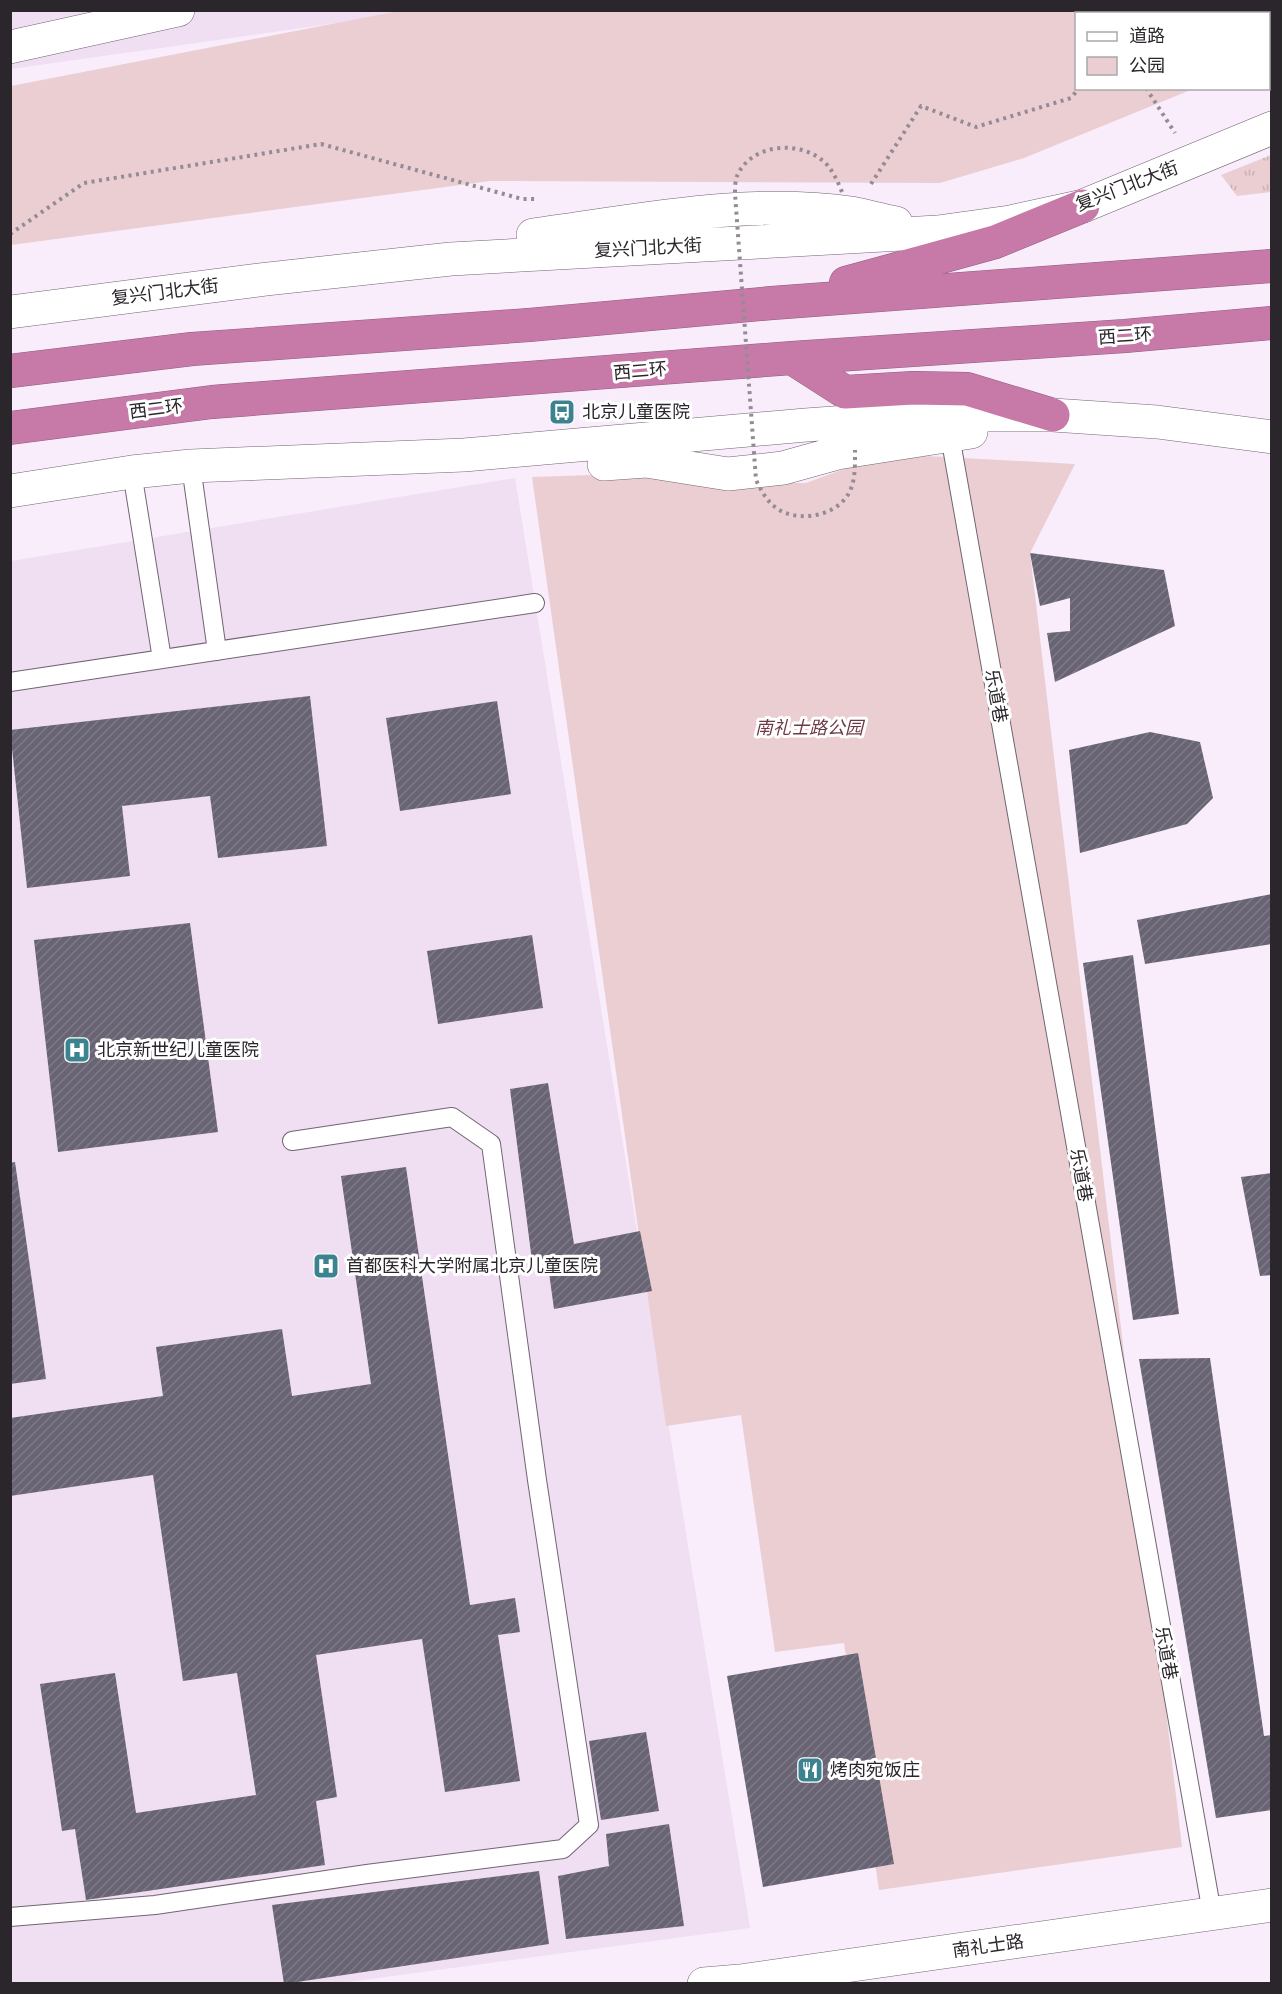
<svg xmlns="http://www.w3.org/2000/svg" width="1282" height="1994" font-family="Bitter,'Noto Sans SC',serif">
<defs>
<pattern id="grass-tufts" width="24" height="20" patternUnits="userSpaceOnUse" patternTransform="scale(1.5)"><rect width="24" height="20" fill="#eaced2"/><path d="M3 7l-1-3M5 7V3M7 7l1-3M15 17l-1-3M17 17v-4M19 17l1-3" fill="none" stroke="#c9b1b4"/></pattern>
<pattern id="building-hatch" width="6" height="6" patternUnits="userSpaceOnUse" patternTransform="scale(1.5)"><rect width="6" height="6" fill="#696474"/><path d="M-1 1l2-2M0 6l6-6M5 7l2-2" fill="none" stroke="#7e7a87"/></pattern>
</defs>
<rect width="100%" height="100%" fill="#f9ecfb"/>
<path fill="#f0def3" d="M11,10L422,11L11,69Z
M515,478L750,1928L340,1983L11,1984V561Z"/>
<path fill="url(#grass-tufts)" d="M1271,155V192L1237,196L1221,175Z"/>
<path fill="#eaced2" d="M404,10L1271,11V56L1269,57L1268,14H1076V88L1193,89L1024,158L940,183L490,181L11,245V86Z
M926,456L1075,464L1030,553L1182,1847L879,1890L844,1643L775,1652L741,1415L666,1426L532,477L652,473L708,483H806L863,462Z"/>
<path fill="url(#building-hatch)" d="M1030,553L1164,570L1175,626L1055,682L1047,633L1070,631V598L1040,606Z
M310,696L327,846L218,858L210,796L122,806L130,876L27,888L10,730Z
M497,701L511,794L400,811L386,718Z
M1150,732L1200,742L1213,798L1187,824L1080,853L1069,750Z
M1272,894V944L1145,964L1137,920Z
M190,923L218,1132L58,1152L34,940Z
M532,935L543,1008L438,1024L427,951Z
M1133,955L1179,1314L1133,1320L1083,963Z
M548,1083L574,1244L640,1231L652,1291L554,1309L547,1258L532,1261L510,1089Z
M15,1162L46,1379L10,1384V1163Z
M406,1167L470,1605L515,1598L520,1632L498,1635L520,1781L445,1792L422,1639L316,1655L337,1797L316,1801L325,1865L86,1900L75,1829L62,1831L40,1684L115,1673L136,1813L256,1795L237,1673L183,1681L153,1475L10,1496V1418L163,1396L156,1347L282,1329L292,1396L371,1384L341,1176Z
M1272,1173V1275L1260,1276L1241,1177Z
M1210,1358L1264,1736L1272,1735V1810L1216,1818L1139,1359Z
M858,1653L894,1864L763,1887L727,1676Z
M646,1732L659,1811L601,1820L589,1741Z
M669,1824L684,1926L566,1939L558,1876L609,1866L606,1834Z
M539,1871L549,1944L284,1984L272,1905Z"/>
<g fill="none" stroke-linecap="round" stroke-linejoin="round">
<g stroke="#716572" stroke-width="20">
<path id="lane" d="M950,436L1212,1913
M191,466L217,651
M132,472L162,659
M10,682L535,603
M10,1917L155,1905L367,1874L563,1849L589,1825L537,1480L491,1144L452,1117L292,1141"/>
</g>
<g stroke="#716572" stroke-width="34">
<path id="secondary" d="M10,47L178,10
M533,235C637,221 746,198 851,213C866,216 881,220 896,223
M10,312L267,279L451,259L938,232L1010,222L1083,206L1272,128
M604,464L646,461L728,474L783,468L837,453L971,432
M10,491L132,472L191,466L464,455L806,425L944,415H1053L1157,422L1272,437
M704,1984L740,1981L1272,1905"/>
</g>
<g stroke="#905d7d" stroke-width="34">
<path id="highway" d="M846,283L995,242L1083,206
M792,358L845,392L913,388L967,389L1053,415
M10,371L192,349L529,325L772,303L1272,266
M10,428L212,402L792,358L1125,336L1272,323"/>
</g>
<path stroke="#958b96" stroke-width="4" stroke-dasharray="3 4.5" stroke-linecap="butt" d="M1146,88L1175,133
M871,184L921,106L976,127L1071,98L1079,88
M10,234L84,183L321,144L522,199H535"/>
<use href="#lane" stroke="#fff" stroke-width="18"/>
<use href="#secondary" stroke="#fff" stroke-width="33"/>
<use href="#highway" stroke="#c77aa8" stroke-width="33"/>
<path stroke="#958b96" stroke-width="4" stroke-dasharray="3 4.5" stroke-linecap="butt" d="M842,192C837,180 832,168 822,160C797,140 751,144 737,176C735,181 735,189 735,194L756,480C761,490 766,500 775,507C794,522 828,518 844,500C856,487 855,467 855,450"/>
</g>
<defs>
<g id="bus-square" transform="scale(1.35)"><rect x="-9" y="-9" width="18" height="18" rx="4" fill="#3d838f" stroke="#fff"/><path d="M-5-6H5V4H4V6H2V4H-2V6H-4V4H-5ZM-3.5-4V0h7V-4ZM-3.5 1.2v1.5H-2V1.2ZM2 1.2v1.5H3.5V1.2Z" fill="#fff"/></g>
<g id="hospital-square" transform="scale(1.35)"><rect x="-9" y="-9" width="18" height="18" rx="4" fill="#3d838f" stroke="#fff"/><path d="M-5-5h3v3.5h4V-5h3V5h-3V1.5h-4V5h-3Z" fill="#fff"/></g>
<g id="restaurant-square" transform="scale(1.35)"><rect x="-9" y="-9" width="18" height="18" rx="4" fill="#3d838f" stroke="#fff"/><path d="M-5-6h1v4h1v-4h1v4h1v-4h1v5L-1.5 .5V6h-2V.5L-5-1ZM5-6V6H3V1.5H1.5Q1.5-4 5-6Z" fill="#fff"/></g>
</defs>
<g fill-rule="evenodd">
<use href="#bus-square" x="562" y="412"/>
<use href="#hospital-square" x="77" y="1050"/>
<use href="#hospital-square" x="326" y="1266"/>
<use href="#restaurant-square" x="810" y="1770"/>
</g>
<g text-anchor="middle" stroke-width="6" stroke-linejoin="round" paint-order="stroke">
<g font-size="18" fill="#2b262c" stroke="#fff">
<text transform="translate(1127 186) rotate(-21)" y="6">复兴门北大街</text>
<text transform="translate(648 248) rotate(-3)" y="6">复兴门北大街</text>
<text transform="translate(165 292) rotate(-7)" y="6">复兴门北大街</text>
<text transform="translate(1125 336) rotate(-4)" y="6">西二环</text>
<text transform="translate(640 371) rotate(-5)" y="6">西二环</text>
<text transform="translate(156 409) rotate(-7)" y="6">西二环</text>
<text transform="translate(996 696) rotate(80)" y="6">乐道巷</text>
<text transform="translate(1081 1175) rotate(80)" y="6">乐道巷</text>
<text transform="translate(1166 1653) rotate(80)" y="6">乐道巷</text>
<text transform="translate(988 1946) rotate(-8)" y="6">南礼士路</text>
</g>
<g font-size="18" fill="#2b262c" stroke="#fff" text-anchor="start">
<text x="582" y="418">北京儿童医院</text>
<text x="97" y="1056">北京新世纪儿童医院</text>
<text x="346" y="1272">首都医科大学附属北京儿童医院</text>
<text x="830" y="1776">烤肉宛饭庄</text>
</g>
<g font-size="18" font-style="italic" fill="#6e3a46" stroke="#fff">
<text x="809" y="734">南礼士路公园</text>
</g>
</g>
<rect width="1282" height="1994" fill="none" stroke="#2b262c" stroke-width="24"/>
<rect x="1075" y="12" width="195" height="78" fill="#ffffff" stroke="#aaa8ab" stroke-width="1.5"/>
<rect x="1087" y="32" width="30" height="9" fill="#ffffff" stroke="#aaa8ab" stroke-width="1.5"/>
<text x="1129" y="42" font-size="18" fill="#2b262c">道路</text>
<rect x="1087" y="57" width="30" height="18" fill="#eaced2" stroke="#aaa8ab" stroke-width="1.5"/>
<text x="1129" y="72" font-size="18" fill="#2b262c">公园</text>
</svg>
